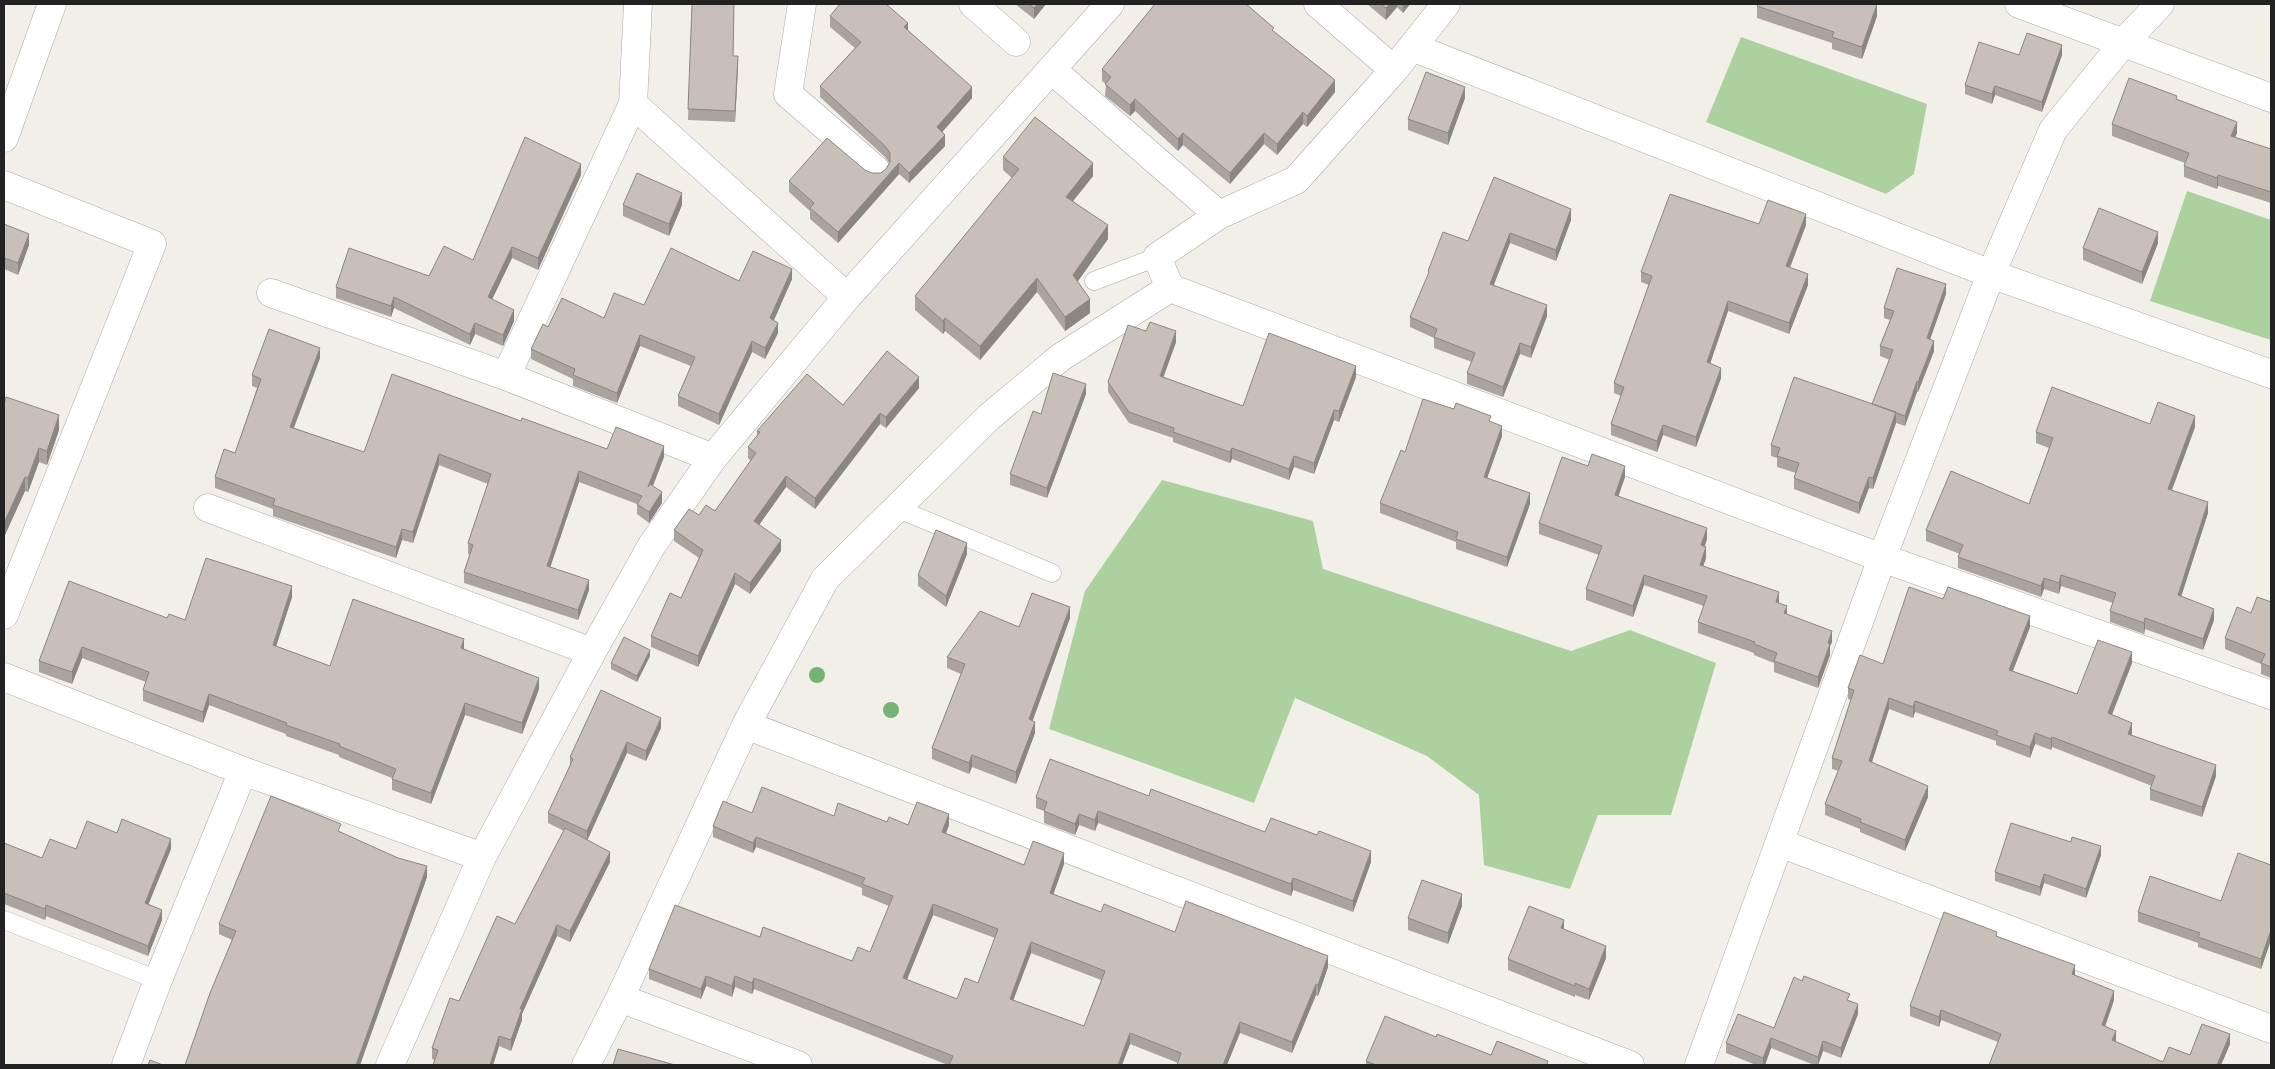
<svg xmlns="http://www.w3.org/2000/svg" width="2275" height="1069" font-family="Overpass,sans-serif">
<rect width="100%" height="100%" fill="#f2efe9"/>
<path fill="#add19e" d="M1741,37L1927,104L1914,174L1886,194L1706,122Z
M2187,191L2271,220V340L2150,301Z
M1162,480L1313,521L1323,569L1571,651L1630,630L1716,663L1671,815H1598L1570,889L1484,865L1479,795L1427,756L1295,698L1254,803L1049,729L1085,591Z"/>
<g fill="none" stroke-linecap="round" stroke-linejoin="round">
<g stroke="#a9a9a9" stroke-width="19">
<path id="lane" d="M1094,281L1157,257
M896,508L1052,573
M4,920L158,980"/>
</g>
<g stroke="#a9a9a9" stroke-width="29">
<path id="street" d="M802,4L788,94L875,169
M973,4L1016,42
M1318,4L1394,70
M1446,4L1394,70L1296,180L1219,215L1157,257L1170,288L1882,558L2271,695
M2019,4L2271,98
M1412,47L1991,274L2271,374
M1052,70L1219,215
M633,104L847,297
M4,138L52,4
M4,185L152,244L4,615
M271,293L506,376L713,458
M506,376L633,104L638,4
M208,508L592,652
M4,677L243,771L482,857
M746,725L1630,1065
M1780,843L2271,1029
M620,998L798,1065
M126,1065L158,980L243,771
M390,1065L482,857L592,652L652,545L713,458L847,297L1110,4
M586,1065L620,998L746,725L825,579L989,417L1061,357L1170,288
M1699,1065L1882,558L1991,274L2053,130L2124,42L2160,4"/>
</g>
<use href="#lane" stroke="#fff" stroke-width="18"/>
<use href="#street" stroke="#fff" stroke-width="28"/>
</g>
<g fill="#74b475">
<circle cx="817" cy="675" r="8"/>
<circle cx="891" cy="710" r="8"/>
</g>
<path fill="#aba49e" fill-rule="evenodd" d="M692,4H737V5H734L733,56L738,67L735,122L688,120Z
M1015,4H1046L1034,19Z
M1367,4H1410L1403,13L1397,7L1386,20Z
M1757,6L1877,16L1862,59L1832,49V43L1757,18Z
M830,16L908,31L972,98L942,132L945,146L909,183L899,174L838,243L810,219V211L789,192V181L865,170L872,173H881L886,169L889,163L885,157L820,97V86L855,48L830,27Z
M1274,32L1335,92L1307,127L1303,124L1277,155L1264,144L1230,184L1183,145L1178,151L1135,111L1130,116L1105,96L1106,84L1102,81V69Z
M2019,55H2062L2042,112L1995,95L1992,104L1965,94V85Z
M1465,98L1448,145L1408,130V119Z
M2177,100L2237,133L2235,137L2271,149V203L2218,186L2217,189L2184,177V166L2185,163L2112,136V124Z
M1003,157L1093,176L1073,201L1108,239L1078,281L1090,313L1065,331L1037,292L980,360L945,331L943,334L915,310V296L1012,178L1003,170Z
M581,175L538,270L512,258L492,299L514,321L503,346L475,334L470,345L394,308L391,317L336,298V287L429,276L473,260Z
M623,205H682L669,236L623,216Z
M1571,220L1556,261L1510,243L1494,285L1547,316L1531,358L1520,354L1503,397L1467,384V373L1472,362L1434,348V338L1410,327V317L1428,276V271L1468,241Z
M4,224L29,245L18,275L4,269Z
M1759,224L1806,225L1790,268L1808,285L1789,334L1728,311L1710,363L1721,378L1696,447L1663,435L1657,452L1611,435V424L1621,396L1614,393V383L1649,285L1641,282V272Z
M2158,243L2142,284L2083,260V248Z
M792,279L774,320L778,333L765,359L752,352L719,425L678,406V396L691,366L640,346L617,403L573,386V379L531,359V349L548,327L604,318L644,305L739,281Z
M1946,294L1930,339L1934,351L1918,392H1917L1905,426L1896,423L1873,489L1869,488L1859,514L1794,489V478L1796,473L1777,467V458L1771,456V445L1872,404L1890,360L1880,356V346L1890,320L1884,318V308Z
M1176,342L1163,377L1243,406L1356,377L1339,422L1334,420L1314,474L1294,467L1289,480L1232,459L1230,463L1173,442V438L1129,423L1108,392V382Z
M320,358L294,428L364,452L521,421L607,449L664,457L653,486L662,503L649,523L637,514V504L579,482L550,567L589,590L578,620L464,583V572L470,555L468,554V543L488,484L439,465L413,543L402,540L396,558L273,516V509L215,488V477L235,453L257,388L252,386V375Z
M919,388L886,428L880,424L815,509L786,487L759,525L781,551L750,594L735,584L698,667L651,647V636L681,598L699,558L674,541V530L699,515L715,511L751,461L748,458V447L757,436V431L843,405Z
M1086,394L1047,498L1010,485V474L1041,414Z
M4,404L59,430L47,465L39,462L28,492L25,491L4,537Z
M1491,422L1502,436L1487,478L1530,504L1507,567L1456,549V542L1380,513V503L1405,452Z
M2150,424L2195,427L2172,490L2208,513L2181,597L2214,620L2203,650L2145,629L2144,634L2110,622V611L2113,603L2061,586L2059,594L2044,589L2041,597L1958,568V557L1960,554L1926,541V530L2029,504L2049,448L2036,443V432Z
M1625,477L1618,497L1707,539L1705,546L1706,558L1703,566L1779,603L1787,614L1832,642L1830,646V655L1818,688L1774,672V663L1754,655V653L1698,633V622L1704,606L1644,585L1633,617L1586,600V589L1599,555L1539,534V523Z
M967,554L946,607L918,586V575Z
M292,597L276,646L330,666L464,649L539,689L522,734L465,715L431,804L392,790V778L339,757V755L286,736V734L209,705L203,723L143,701V690L146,682L82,658L72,684L39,672V661L167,618L185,620Z
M2271,602V678L2261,674V664L2225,649V638L2251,613Z
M1070,618L1032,721L1035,733L1016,784L972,767L969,774L932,759V748L961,674L947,668V657L1019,627Z
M2030,627L2013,671L2077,694L2132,663L2112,715L2132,733L2131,736L2216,776L2202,817L2150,800V789L2152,786L2052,747L2051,750L2035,744L2030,758L1996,745V741L1915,712L1913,718L1889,709L1872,762L1928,797L1905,851L1860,832V829L1825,815V804L1839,771L1832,769V758L1851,700L1848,699V688L1883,664Z
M650,656L637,682L611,669V663Z
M661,728L646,761L627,753L587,840L610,862L570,942L557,936L522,1014V1020L511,1051L499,1046L493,1065H433L435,1060L432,1059V1048L459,1001L515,924L564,831L548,823V813L570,767V757Z
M1149,796L1265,832L1371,862L1353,912L1293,890L1291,896L1098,823L1095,831L1079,825L1075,835L1044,823V811L1036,808V797Z
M752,813L834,816L908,825H949L946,833L1024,865L1064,864L1053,894L1101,912L1175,932L1328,967L1318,996L1316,995L1292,1053L1240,1033L1178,1063L1130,1044L1122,1065H948L754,989L752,994L735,987L732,997L706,986L701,999L649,979V969L760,937L852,961L870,952L889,906L862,895V888L809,867L756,847L753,853L713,837V826ZM933,915L995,938L978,983L957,999L907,980ZM1031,953L1101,980L1084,1026L1013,1000Z
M341,832L427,877L360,1065H185L232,940L219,934V924Z
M117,833L171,849L148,904L162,920L148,956L46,916L45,920L4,904V843L42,858L76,849Z
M2101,855L2086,898L2044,883L2040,896L1995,881V872Z
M2271,865V940L2261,969L2198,947V943L2138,922V912L2221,901Z
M1462,906L1448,944L1408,930V918Z
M1564,930L1606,958L1589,1000L1575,995V997L1508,970V959Z
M1997,936L2075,974V975L2114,1000L2105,1027L2116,1041L2115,1042L2163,1062L2190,1055L2230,1044L2221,1065H1989L1998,1042L1941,1020L1939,1027L1910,1016V1006Z
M1850,1001L1858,1014L1841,1058L1823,1051L1818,1065H1814L1771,1048L1765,1065H1756L1726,1053V1043L1774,1028Z
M1436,1037L1491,1055L1548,1065H1366V1061Z"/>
<path fill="#8b8681" d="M1037,4H1046L1034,19V8Z
M1390,4H1397V7L1386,20V8Z
M1403,4H1410L1403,13Z
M1877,4V16L1862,59V47Z
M908,23V34L904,27Z
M2062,45V55L2042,112V102Z
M738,56V67L735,122V111Z
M1335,80V92L1307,127V116Z
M1995,86V95L1992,104V94Z
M972,87V98L937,138V127Z
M1465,87V98L1448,145V133Z
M1135,99V111L1130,116V105Z
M1303,112V124L1277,155V144Z
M2237,122V133L2231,147V136Z
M1183,133V145L1178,151V139Z
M1264,133V144L1230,184V173Z
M945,135V146L909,183V173Z
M899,163V174L838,243V232Z
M1093,163V176L1066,210V197Z
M581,164V175L538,270V258Z
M2218,175V186L2217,189V178Z
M682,193V205L669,236V224Z
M1571,209V220L1556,261V250Z
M1806,214V225L1786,277V266Z
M1108,225V239L1073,288V275Z
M2158,232V243L2142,284V272Z
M1510,233V243L1490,294V284Z
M29,234V245L18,275V263Z
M512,247V258L488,308V297Z
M792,269V279L770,329V318Z
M1808,274V285L1789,334V323Z
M1037,278V292L980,360V346Z
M1946,284V294L1927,348V338Z
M394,297V308L391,317V306Z
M1090,299V313L1065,331V317Z
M1728,301V311L1707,373V362Z
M1547,305V316L1531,358V347Z
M514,310V321L503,346V335Z
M945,318V331L943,334V321Z
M475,323V334L470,345V334Z
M778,323V333L765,359V348Z
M1176,331V342L1160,387V376Z
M640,335V346L617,403V393Z
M752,341V352L719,425V414Z
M1934,341V351L1918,392V382Z
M1520,343V354L1503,397V387Z
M320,348V358L290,437V427Z
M1356,366V377L1339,422V411Z
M1721,368V378L1696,447V437Z
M919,377V388L886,428V417Z
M1917,381V392L1905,426V416Z
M1086,384V394L1047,498V488Z
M1334,410V420L1314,474V463Z
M1896,412V423L1873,489V478Z
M880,413V424L815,509V498Z
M59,415V430L47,465V451Z
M2195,416V427L2168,500V489Z
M1663,425V435L1657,452V441Z
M1502,426V436L1484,487V477Z
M664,446V457L648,498V487Z
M39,448V462L28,492V478Z
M1232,448V459L1230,463V452Z
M439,454V465L413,543V532Z
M1294,456V467L1289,480V469Z
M1625,466V477L1615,506V495Z
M579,471V482L547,577V566Z
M786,476V487L754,532V521Z
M25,477V491L4,537V523Z
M1869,477V488L1859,514V503Z
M662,492V503L649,523V512Z
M1530,493V504L1507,567V557Z
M2208,502V513L2178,606V595Z
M1707,528V539L1701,556V545Z
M402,529V540L396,558V547Z
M781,540V551L750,594V583Z
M967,543V554L946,607V596Z
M1706,547V558L1700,576V565Z
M735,573V584L698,667V656Z
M1644,575V585L1633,617V606Z
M2061,575V586L2059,594V583Z
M2044,578V589L2041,597V586Z
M589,580V590L578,620V610Z
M292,586V597L273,656V645Z
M1779,592V603L1776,602Z
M1787,606V616L1784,613Z
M1070,607V618L1029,731V719Z
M2214,609V620L2203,650V639Z
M2030,616V627L2009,680V670Z
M2145,618V629L2144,634V623Z
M1832,631V642L1830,646V655L1818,688V677L1828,643Z
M464,639V650L461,648Z
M82,647V658L72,684V672Z
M650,650V656L637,682V676Z
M2132,652V663L2108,724V713Z
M539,678V689L522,734V723Z
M209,694V705L203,723V712Z
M1889,698V709L1869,771V761Z
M1915,701V712L1913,718V707Z
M465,703V715L431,804V793Z
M661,718V728L646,761V751Z
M1035,722V733L1016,784V772Z
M2132,723V733L2128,745V734Z
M2035,733V744L2030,758V747Z
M2052,737V747L2051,750V739Z
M627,742V753L587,841V831Z
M972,755V767L969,774V763Z
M2216,765V776L2202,817V807Z
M1928,786V797L1905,851V840Z
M1098,811V823L1095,831V820Z
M949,814V825L942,843V832Z
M1079,814V825L1075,835V824Z
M756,837V847L753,853V843Z
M171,839V849L145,913V903Z
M2101,846V855L2086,898V889Z
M1371,851V862L1353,912V901Z
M610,852V862L570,942V931Z
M1064,853V864L1050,904V893Z
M427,866V877L360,1065H356Z
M2044,874V883L2040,896V887Z
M1293,878V890L1291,896V884Z
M1462,894V906L1448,944V933Z
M933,904V915L903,989V978Z
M46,905V916L45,920V909Z
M162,910V920L148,956V946Z
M1564,920V931L1561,928Z
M557,925V936L522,1014V1020L511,1051V1040L520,1009Z
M2271,930V940L2261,969V959Z
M1031,942V953L1010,1009V999Z
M1606,946V958L1589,1000V989Z
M1328,956V967L1318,996V985Z
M2075,965V974L2072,984V974Z
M706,976V986L701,999V989Z
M735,976V987L732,997V986Z
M754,978V989L752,994V983Z
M1316,984V995L1292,1053V1042Z
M2114,991V1000L2102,1035V1025Z
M1858,1004V1014L1841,1058V1048Z
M1941,1010V1020L1939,1027V1017Z
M1240,1022V1033L1227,1065H1223Z
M2116,1031V1041L2112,1050V1040Z
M1130,1033V1044L1122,1065H1118Z
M2230,1034V1044L2221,1065H2217Z
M499,1036V1046L493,1065H490Z
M1771,1038V1048L1765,1065H1763V1058Z
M1823,1041V1051L1818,1065V1057Z"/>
<path fill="#c7bfb8" stroke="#8b8681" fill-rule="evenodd" d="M692,4H734L733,56H738L735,111L688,109Z
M840,4H886L908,23L904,27L972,87L937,127L945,135L909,173L899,163L838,232L810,208L814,203L789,181L827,138L865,170L872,173H881L886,169L890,162V153L885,146L820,86L861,42L830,16Z
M1029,4H1037L1034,8Z
M1155,4H1246L1274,28L1272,30L1335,80L1307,116L1303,112L1277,144L1264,133L1230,173L1183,133L1178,139L1135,99L1130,105L1105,84L1111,77L1102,69Z
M1381,4H1390L1386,8Z
M1758,4H1877L1862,47L1832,37L1834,32L1757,6Z
M2027,33L2062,45L2042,102L1995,86L1992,94L1965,85L1979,42L2019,55Z
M1426,72L1465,87L1448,133L1408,119Z
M2129,78L2177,96L2176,99L2237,122L2231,136L2271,149V192L2218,175L2217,178L2184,166L2189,153L2112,124Z
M1035,117L1093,163L1066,197L1108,225L1073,275L1090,299L1065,317L1037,278L980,346L945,318L943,321L915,296L1019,169L1003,157Z
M525,137L581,164L538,258L512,247L488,297L514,310L503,335L475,323L470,334L394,297L391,306L336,287L349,248L429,276L444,246L473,260Z
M637,173L682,193L669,224L623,205Z
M1494,177L1571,209L1556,250L1510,233L1490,284L1547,305L1531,347L1520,343L1503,387L1467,373L1475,353L1434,337L1437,329L1410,317L1429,272L1428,271L1443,232L1468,241Z
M1670,194L1759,224L1768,200L1806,214L1786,266L1808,274L1789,323L1728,301L1707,362L1721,368L1696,437L1663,425L1657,441L1611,424L1624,387L1614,383L1652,276L1641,272Z
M2099,208L2158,232L2142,272L2083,248Z
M4,224L29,234L18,263L4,258Z
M671,248L739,281L753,251L792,269L770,318L778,323L765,348L752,341L719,414L678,396L695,357L640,335L617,393L573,375L575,369L531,349L543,324L548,327L562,298L604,318L614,293L644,305Z
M1897,268L1946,284L1927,338L1934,341L1918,382L1917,381L1905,416L1872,404L1893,350L1880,346L1894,311L1884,308Z
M1150,322L1176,331L1160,376L1243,406L1269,333L1356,366L1339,411L1334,410L1314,463L1294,456L1289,469L1232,448L1230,452L1173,432L1174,428L1129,412L1108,382L1128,325L1146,331Z
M269,329L320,348L290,427L364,452L392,374L521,421L522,418L607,449L616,427L664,446L648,487L650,484L662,492L649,512L637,504L642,496L579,471L547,566L589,580L578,610L464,572L473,545L468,543L491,474L439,454L413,532L402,529L396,547L273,505L275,499L215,477L224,449L235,453L261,379L252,375Z
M887,351L919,377L886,417L880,413L815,498L786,476L754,521L781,540L750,583L735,573L698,656L651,636L670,593L681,598L703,550L674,530L689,509L699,515L706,505L715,511L756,453L748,447L760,432L757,431L807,374L843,405Z
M1053,373L1086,384L1047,488L1010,474L1033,411L1041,414Z
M1794,377L1896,412L1873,478L1869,477L1859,503L1794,478L1799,463L1777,456L1780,448L1771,445Z
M2052,387L2150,424L2158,402L2195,416L2168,489L2208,502L2178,595L2214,609L2203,639L2145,618L2144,623L2110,611L2116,593L2061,575L2059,583L2044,578L2041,586L1958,557L1963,545L1926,530L1951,471L2029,504L2053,438L2036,432Z
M6,397L59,415L47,451L39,448L28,478L25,477L4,523V404Z
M1423,399L1454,409L1456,403L1491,416L1489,421L1502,426L1484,477L1530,493L1507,557L1456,539L1458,532L1380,503L1401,450L1405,452Z
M1592,454L1625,466L1615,495L1707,528L1701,545L1706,547L1700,565L1779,592L1776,602L1787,606L1784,613L1832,631L1828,643L1830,644L1818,677L1774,661L1777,653L1754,644L1755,642L1698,622L1707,596L1644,575L1633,606L1586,589L1602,546L1539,523L1562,457L1588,466Z
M936,530L967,543L946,596L918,575Z
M206,558L292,586L273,645L330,666L353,599L464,639L461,648L539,678L522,723L465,703L431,793L392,779L396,769L339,746L340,744L286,725L287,723L209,694L203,712L143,690L149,672L82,647L72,672L39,661L69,581L167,618L169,614L185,620Z
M1909,587L1943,599L1948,587L2030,616L2009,670L2077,694L2098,640L2132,652L2108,713L2132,723L2128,734L2216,765L2202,807L2150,789L2155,776L2052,737L2051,739L2035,733L2030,747L1996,735L1998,731L1915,701L1913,707L1889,698L1869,761L1928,786L1905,840L1860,822L1861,819L1825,804L1842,761L1832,758L1854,690L1848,688L1860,655L1883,664Z
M1032,593L1070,607L1029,719L1035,722L1016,772L972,755L969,763L932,748L965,664L947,657L980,611L1019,627Z
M2257,597L2271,602V667L2261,663L2265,654L2225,638L2237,607L2251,613Z
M624,637L650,650L637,676L611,663Z
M601,690L661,718L646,751L627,742L587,831L548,813L573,759L570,757Z
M1050,759L1149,796L1151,789L1265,832L1271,818L1317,835L1319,831L1371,851L1353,901L1293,878L1291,884L1098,811L1095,820L1079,814L1075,824L1044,811L1047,802L1036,797Z
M762,787L834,816L838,803L887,822L889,817L908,825L917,802L949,814L942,832L1024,865L1033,841L1064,853L1050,893L1101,912L1104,904L1175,932L1186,901L1328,956L1318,985L1316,984L1292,1042L1240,1022L1223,1065H1177L1181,1053L1130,1033L1118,1065H949L953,1056L754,978L752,983L735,976L732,986L706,976L701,989L649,969L675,905L760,937L763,927L852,961L858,947L870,952L893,896L862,884L865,878L809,857L756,837L753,843L713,826L723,801L752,813ZM933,904L998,929L978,983L965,978L957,999L903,978ZM1031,942L1105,971L1084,1026L1010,999Z
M271,796L341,824L338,831L398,858L427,866L356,1065H185L210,993L236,931L219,924Z
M122,819L171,839L145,903L162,910L148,946L46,905L45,909L4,893V843L42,858L50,839L76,849L87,821L117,833Z
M2011,823L2071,842L2072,837L2101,846L2086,889L2044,874L2040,887L1995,872Z
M565,828L610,852L570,931L557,925L520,1009H522L511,1040L499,1036L490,1065H433L438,1050L432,1048L450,998L459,1001L497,916L515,924Z
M2238,853L2271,865V930L2261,959L2198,937L2200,933L2138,912L2150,876L2221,901Z
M1422,880L1462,894L1448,933L1408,918Z
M1529,906L1564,920L1561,928L1606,946L1589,989L1575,983V986L1508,959Z
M1944,912L1997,932L1996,936L2075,965L2072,974L2114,991L2102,1025L2116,1031L2112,1040L2163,1062L2169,1047L2190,1055L2202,1024L2230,1034L2217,1065H1989L2001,1034L1941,1010L1939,1017L1910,1006Z
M1804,976L1850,994L1847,1000L1858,1004L1841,1048L1823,1041L1818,1057L1771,1038L1763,1058L1726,1043L1738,1014L1774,1028L1794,977L1802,981Z
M1385,1016L1436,1037L1437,1034L1491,1055L1497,1041L1548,1061L1547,1065H1376L1366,1061Z
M618,1049L675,1065H613Z
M150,1060L163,1065H148Z"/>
<rect width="2275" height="1069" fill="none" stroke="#222222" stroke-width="10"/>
</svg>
